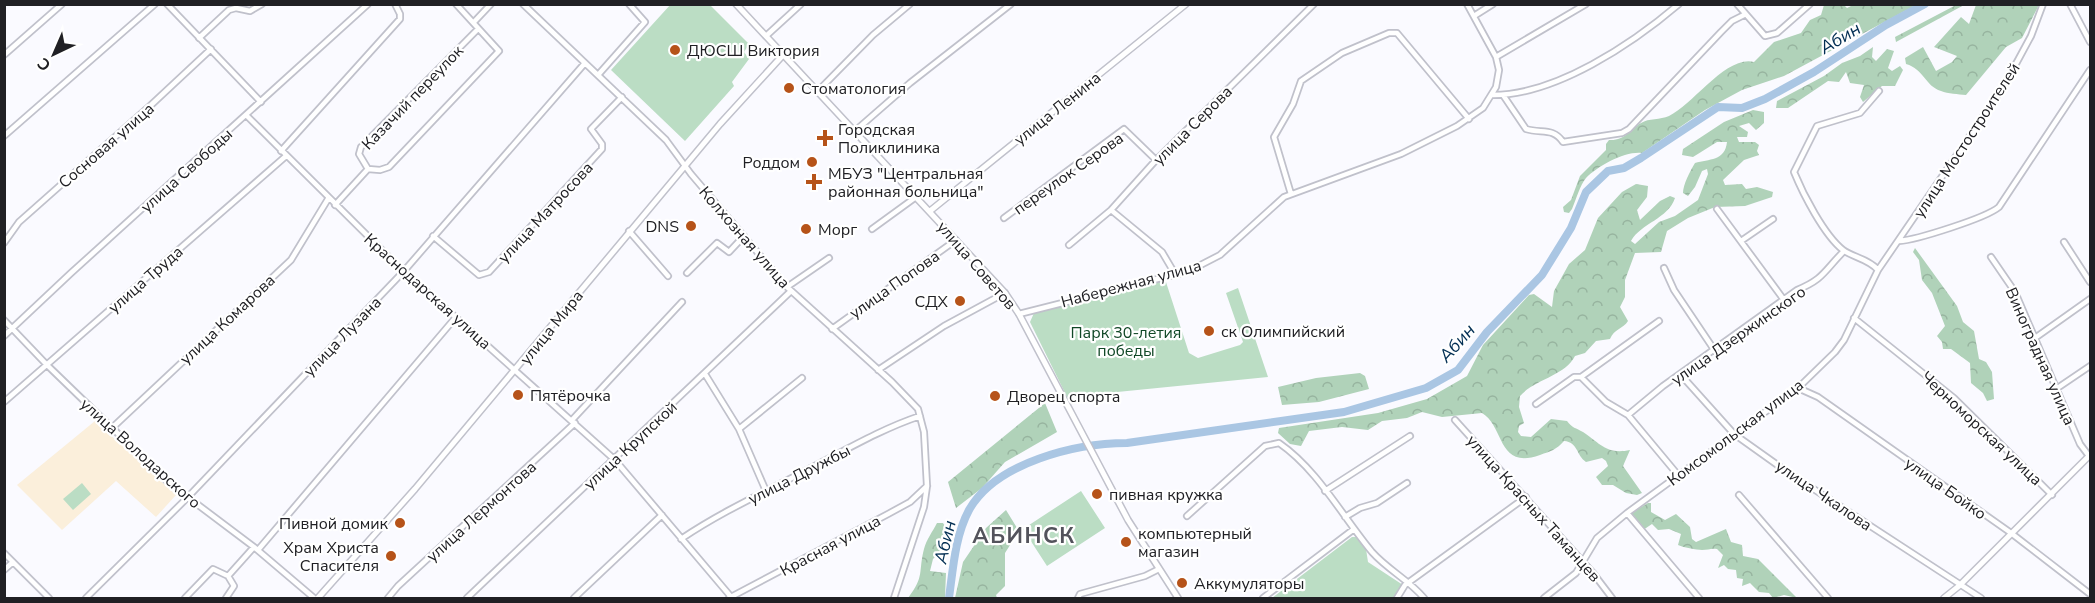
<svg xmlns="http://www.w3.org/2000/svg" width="2095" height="603" font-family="'Nunito Sans',sans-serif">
<defs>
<pattern id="forest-crowns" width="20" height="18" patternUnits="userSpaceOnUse" patternTransform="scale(1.5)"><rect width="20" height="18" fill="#b0d2b9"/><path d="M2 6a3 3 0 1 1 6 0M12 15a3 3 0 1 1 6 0" fill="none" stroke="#97b49f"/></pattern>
</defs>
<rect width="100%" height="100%" fill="#fafaff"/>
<path fill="#fbefdb" d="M95,421L176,495L156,517L116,481L62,530L17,485Z"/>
<path fill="#bbddc4" d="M671,4L710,5L749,44L744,52L749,59L732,82L734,86L685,141L611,70Z
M1165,279L1189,353L1198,358L1240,345L1243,342L1226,293L1238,288L1268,377L1067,397L1030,322L1034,313Z
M82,483L91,494L73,510L63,499Z
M1081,491L1105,528L1047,566L1023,529Z
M1352,537H1357L1366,549L1368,562L1403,585L1394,598H1272Z"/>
<path fill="url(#forest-crowns)" d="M1824,5H1844L1847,8L1853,5H1916L1784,76L1742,90L1705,110L1642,153C1625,151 1598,166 1586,178C1580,185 1576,200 1572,209L1569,213L1564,212L1563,207L1571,200L1580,176L1606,150V144L1609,140C1625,141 1629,130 1641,123C1649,118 1660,120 1669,116C1693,105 1726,55 1754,62L1774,42L1801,33L1810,20L1821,15Z
M1956,5H1964L1896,42L1895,37Z
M1976,5H2039L2022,38L2006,47L1966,95C1958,94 1948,94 1941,91C1925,86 1924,69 1906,64L1905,58L1923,47L1936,71L1952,62L1957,56L1934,47L1961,17L1969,24Z
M1873,47L1872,57L1876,61L1887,49L1894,51L1888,68L1892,71L1900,66L1903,70L1895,86H1882L1863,102L1860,97L1864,85L1850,83L1846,72L1839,82L1828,81L1788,108H1776L1777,101L1824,76L1842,63L1860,56Z
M1753,110L1764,112V123L1756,130L1749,123L1739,126L1748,132L1747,137H1737L1739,142H1755L1759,145L1757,151L1759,155L1744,160L1723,180L1725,185L1742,184L1746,189L1757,187L1773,192L1772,197L1745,206L1715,207L1688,218L1667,231L1661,252L1635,253L1625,280V297L1620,307L1628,321C1623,329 1614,329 1610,339L1596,341L1585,353L1575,356C1565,376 1535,379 1520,396L1519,407L1524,423L1519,426L1518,432L1521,436L1531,437L1551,419L1567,421C1572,428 1576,428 1583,432C1600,443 1606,455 1630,450L1623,466L1642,493L1637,495L1626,493L1613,485H1602L1596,477L1608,466L1606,461L1602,458L1586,462C1576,455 1578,442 1564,441C1556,450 1551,451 1540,455C1497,470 1505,427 1482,413L1442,417L1422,412L1407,418L1382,421L1368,430L1342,427L1309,431L1301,446L1290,444L1278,433L1279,428L1378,413L1427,399L1467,376L1483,345L1529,295L1534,294L1552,307L1554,291L1569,264L1585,250L1598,218L1622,192L1636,184L1648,186L1647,197L1637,210L1640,220L1660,201L1670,196L1675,198C1668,219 1641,223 1631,241L1635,244L1659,222L1675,216L1698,200L1708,174L1707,169L1702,171L1695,187L1688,196L1683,193C1683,185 1690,171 1695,163C1709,159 1725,161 1727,142H1717L1693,157L1682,155L1683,149L1724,122Z
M1915,248L1957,306L1963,322L1974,331L1979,359L1986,362L1992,372L1994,399L1987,401L1983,393L1971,383L1970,363L1951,349H1943L1942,342L1937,336L1945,326L1932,293L1922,280L1919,260L1913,252Z
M1360,373L1365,376L1369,389L1319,402L1282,405L1278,387L1316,378Z
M1045,403L1057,432L1005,462L982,488L956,508L948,482Z
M1648,503H1651V512L1665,520L1676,514L1690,527L1692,539L1696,542L1726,529L1731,542L1742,545L1743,556L1758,559L1797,598L1784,595L1773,598L1769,593L1759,592L1750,583L1742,586L1743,579L1737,578L1736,570L1728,569L1724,565L1718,568L1723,555L1717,549C1711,548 1708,550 1702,550C1697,550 1682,547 1678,545L1681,534L1669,529L1658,530L1652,524L1643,530L1631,513Z
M1006,510L1019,531L1005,553V586L996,595L997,598H955L963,562L986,528Z
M937,523H943L948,531L941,551L933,559L930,571L946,573L945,597L908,598C925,576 918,572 924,549C926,540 933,531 937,523Z"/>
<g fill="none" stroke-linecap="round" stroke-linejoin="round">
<path stroke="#aac6e3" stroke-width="8" d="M949,598C953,569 955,536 969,510C996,462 1077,443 1127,443L1344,412L1426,388L1458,370L1487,332L1542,275L1571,228L1586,192L1608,171L1624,168L1641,158L1718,107L1742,108L1765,99L1814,72L1886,25L1925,4"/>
<g stroke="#c0c1cb" stroke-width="8">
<path id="minor" d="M167,4L261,102
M523,4L666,140L691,174L787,287L892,382L918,409L924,432L927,486L924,507L894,598
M1737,4L1765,36L1777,33L1810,4
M2070,4L2090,42
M1474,16L1493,4
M474,22L491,4
M766,36L801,4
M199,38L229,10L236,8L250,11L262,4
M4,55L62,4
M1496,57L1586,4
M598,75L645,22L629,4
M818,91L873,35L910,4
M1493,95C1556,95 1632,44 1679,4
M1503,95L1526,129C1541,134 1553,127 1563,142L1622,133L1629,129L1721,32L1732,21L1744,15
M246,115L395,263L615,460L732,598
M855,131L910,83L1011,4
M4,136L155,4
M281,151L400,19V14L395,4
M368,169L380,170L389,167L499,51L456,4
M368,169L359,154L361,147L478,29
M1291,194L1274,137L1293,104L1301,81L1342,53L1389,33H1397L1469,119
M335,205L368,169
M1717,209L1784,300
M1111,210L1162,252L1175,274
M1004,218L1124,129L1156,160
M872,229L916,197
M629,231L668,276
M433,236L479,275L489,272L602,149V144L591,129L622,97
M1741,241L1773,219
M1899,241C1916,240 1986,218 1999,207L2090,70
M2064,242L2090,282
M4,243L19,222L151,105L211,49
M1069,245L1111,210L1156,160L1314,4
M1991,257L2015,292L2080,444L2089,456
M1664,268L1674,290L1715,351
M1878,270C1869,259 1852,257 1843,250C1824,235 1803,194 1794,172L1817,126L1860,113L1879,91
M687,273L717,243L729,252L744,236
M787,287L829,258
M1019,314L1189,271L1220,255L1284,197L1401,154L1457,126L1483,108L1496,87L1499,70L1496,57L1467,4
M1854,318L1954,398L2052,495
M4,320L47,365L169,483L254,547L314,598
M832,329L956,240
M4,336L71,273L368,4
M2035,338L2090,299
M878,370L944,326L1005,293
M705,374L739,429L766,491
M1681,375L1734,434L1786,471L1981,598
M1581,377L1606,402L1628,415L1678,475
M1798,388L1818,397L2011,533L2090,594
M2056,389L2090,366
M4,402L286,156
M1536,404L1574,377H1581L1659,321
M1628,415L1663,386L1797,290C1824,279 1824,271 1844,251
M572,420L682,302
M1455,420L1593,573L1612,598
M112,428L291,260L328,199
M739,429L802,378
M1325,491L1410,436
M1739,495L1828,598
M1627,513L1699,598
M1187,516L1265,446L1279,443C1318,470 1342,516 1372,552C1388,570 1409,580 1424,598
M1345,517L1360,508L1377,503L1407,483
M681,539C721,512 765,492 807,470C844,451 881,429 920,416
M258,550L456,317
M4,553L49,598
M4,570L13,562
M86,598L187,498L404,271L585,63
M185,598L213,569L228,576L254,547
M226,598L234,586L228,576
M388,598L398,586L575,423
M467,598L791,291
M574,598L662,515
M729,598L888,514L910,502L927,486
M1078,598L1080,594L1145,576L1157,570
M1263,598L1354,529
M1397,598L1405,585L1526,497
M1544,598L1576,573L1597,538L1627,513L1798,388L1835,352L1844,340L1878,270L2004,86L2031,36L2043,4"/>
</g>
<g stroke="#c0c1cb" stroke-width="8">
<path id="major" d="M736,4L1005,293L1019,314L1128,520L1178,598
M930,211L1186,4
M318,598L415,489L720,124L783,55
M1944,598L1959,586L2090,455"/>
</g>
<use href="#minor" stroke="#fff" stroke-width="4.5"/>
<use href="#major" stroke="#fff" stroke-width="5"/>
</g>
<g fill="#b65319" stroke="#fff" stroke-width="2">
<circle cx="675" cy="50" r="6"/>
<circle cx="789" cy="88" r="6"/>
<path d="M822 129h6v6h6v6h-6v6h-6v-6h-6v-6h6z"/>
<circle cx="812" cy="162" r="6"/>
<path d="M811 173h6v6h6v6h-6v6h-6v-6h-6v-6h6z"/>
<circle cx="691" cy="226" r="6"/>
<circle cx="806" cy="229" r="6"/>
<circle cx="960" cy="301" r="6"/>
<circle cx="1209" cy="331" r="6"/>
<circle cx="518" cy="395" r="6"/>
<circle cx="995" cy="396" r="6"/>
<circle cx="1097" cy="494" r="6"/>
<circle cx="400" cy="523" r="6"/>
<circle cx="1126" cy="542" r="6"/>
<circle cx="391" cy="556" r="6"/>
<circle cx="1182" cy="583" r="6"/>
</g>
<g text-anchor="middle" stroke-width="4.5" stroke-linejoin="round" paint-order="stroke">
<g font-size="16" fill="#202024" stroke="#fff" text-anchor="start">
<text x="687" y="56">ДЮСШ Виктория</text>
<text x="801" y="94">Стоматология</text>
<text x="838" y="135">Городская<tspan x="838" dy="18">Поликлиника</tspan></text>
<text x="800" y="168" text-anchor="end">Роддом</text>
<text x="828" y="179">МБУЗ "Центральная<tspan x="828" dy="18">районная больница"</tspan></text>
<text x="679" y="232" text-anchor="end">DNS</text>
<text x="818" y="235">Морг</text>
<text x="948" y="307" text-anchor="end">СДХ</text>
<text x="1221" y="337">ск Олимпийский</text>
<text x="530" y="401">Пятёрочка</text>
<text x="1007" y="402">Дворец спорта</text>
<text x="1109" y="500">пивная кружка</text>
<text x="388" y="529" text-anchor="end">Пивной домик</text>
<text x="1138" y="539">компьютерный<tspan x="1138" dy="18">магазин</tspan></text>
<text x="379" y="553" text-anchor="end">Храм Христа<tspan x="379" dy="18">Спасителя</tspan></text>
<text x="1194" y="589">Аккумуляторы</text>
</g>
<g font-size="16" fill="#202024" stroke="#fff">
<text transform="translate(412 97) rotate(-46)" y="6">Казачий переулок</text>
<text transform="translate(1057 108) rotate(-39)" y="6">улица Ленина</text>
<text transform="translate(1192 125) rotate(-45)" y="6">улица Серова</text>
<text transform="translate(1966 140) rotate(-57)" y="6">улица Мостостроителей</text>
<text transform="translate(106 145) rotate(-41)" y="6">Сосновая улица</text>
<text transform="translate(186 170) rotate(-42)" y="6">улица Свободы</text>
<text transform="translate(1068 173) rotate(-35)" y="6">переулок Серова</text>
<text transform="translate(545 212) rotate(-47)" y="6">улица Матросова</text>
<text transform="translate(745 237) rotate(49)" y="6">Колхозная улица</text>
<text transform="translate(977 265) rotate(49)" y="6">улица Советов</text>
<text transform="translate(145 279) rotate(-41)" y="6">улица Труда</text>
<text transform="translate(1131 283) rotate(-15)" y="6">Набережная улица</text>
<text transform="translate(894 284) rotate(-35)" y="6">улица Попова</text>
<text transform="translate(428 291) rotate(42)" y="6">Краснодарская улица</text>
<text transform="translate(227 319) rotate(-43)" y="6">улица Комарова</text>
<text transform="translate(551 327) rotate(-51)" y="6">улица Мира</text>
<text transform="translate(1738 335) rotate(-35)" y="6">улица Дзержинского</text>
<text transform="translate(342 336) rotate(-46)" y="6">улица Лузана</text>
<text transform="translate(2041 356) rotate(66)" y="6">Виноградная улица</text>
<text transform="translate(1982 428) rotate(43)" y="6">Черноморская улица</text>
<text transform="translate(1735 432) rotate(-37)" y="6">Комсомольская улица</text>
<text transform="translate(630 445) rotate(-43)" y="6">улица Крупской</text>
<text transform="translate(141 453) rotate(42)" y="6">улица Володарского</text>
<text transform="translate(799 474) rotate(-27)" y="6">улица Дружбы</text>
<text transform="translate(1946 488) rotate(35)" y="6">улица Бойко</text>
<text transform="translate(1824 495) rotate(34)" y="6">улица Чкалова</text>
<text transform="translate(1534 508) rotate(48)" y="6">улица Красных Таманцев</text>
<text transform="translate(481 511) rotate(-42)" y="6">улица Лермонтова</text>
<text transform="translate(830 545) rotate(-28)" y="6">Красная улица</text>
</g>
<g font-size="16" fill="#114827" stroke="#fff">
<text x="1126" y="338">Парк 30-летия<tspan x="1126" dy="18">победы</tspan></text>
</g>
<g font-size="18" font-style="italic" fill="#022e53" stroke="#fff">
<text transform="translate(1840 38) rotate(-31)" y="6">Абин</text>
<text transform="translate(1457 343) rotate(-48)" y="6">Абин</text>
<text transform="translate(945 542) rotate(-77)" y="6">Абин</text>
</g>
<g font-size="22" font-weight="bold" letter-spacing="1.5" fill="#53535c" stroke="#fff">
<text x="1024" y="543">АБИНСК</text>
</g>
</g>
<rect width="2095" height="603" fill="none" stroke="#202024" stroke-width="12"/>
<g transform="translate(54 54) rotate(224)" stroke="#ffffff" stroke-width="4.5" paint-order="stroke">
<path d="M0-4.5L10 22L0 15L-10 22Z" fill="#202024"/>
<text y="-9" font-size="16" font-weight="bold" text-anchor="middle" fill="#202024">С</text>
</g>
</svg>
